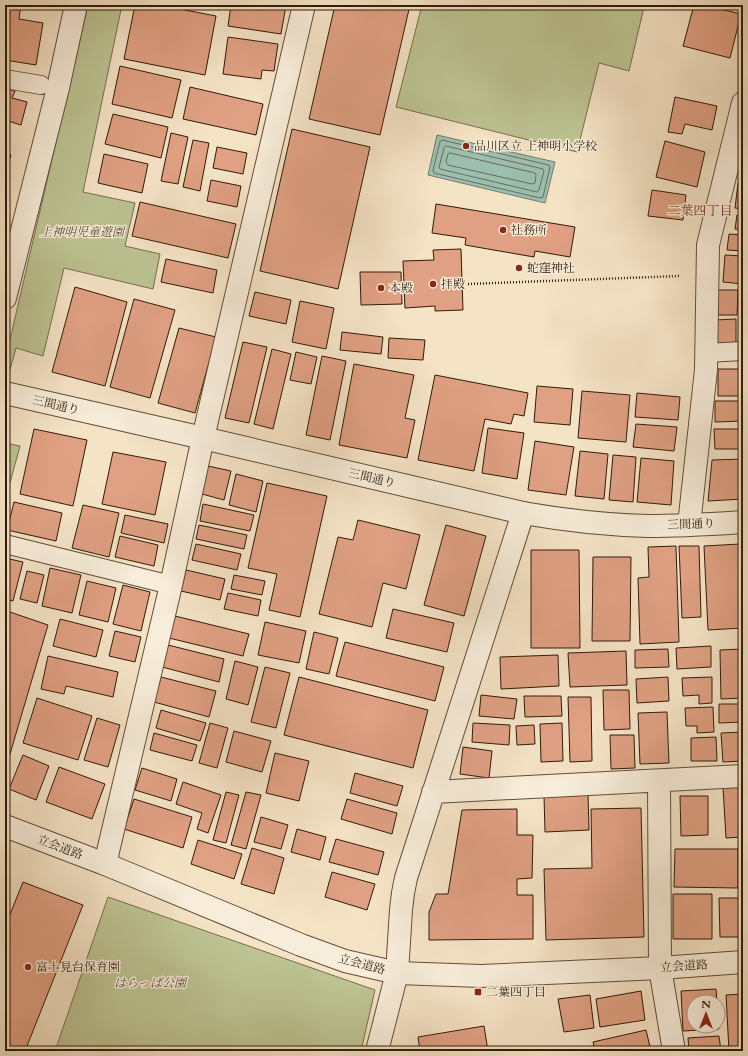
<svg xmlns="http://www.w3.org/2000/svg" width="748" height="1056" font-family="Cardo,'Noto Serif JP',serif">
<rect width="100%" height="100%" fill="#f5e3c6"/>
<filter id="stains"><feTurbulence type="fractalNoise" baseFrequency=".005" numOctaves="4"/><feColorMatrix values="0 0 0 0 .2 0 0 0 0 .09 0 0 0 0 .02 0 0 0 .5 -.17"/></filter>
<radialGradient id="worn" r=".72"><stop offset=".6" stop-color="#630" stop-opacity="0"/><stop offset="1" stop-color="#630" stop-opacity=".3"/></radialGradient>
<path fill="#bdc393" stroke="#766f4e" d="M88,5H122L83,192L135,203L125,246L160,254L153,289L64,268L43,356L16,348L5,388V361Z
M422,5H634L644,7L629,71L599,63L577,152L396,107Z
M5,443L20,446L5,501Z
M108,897L375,990L361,1051H55Z"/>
<path fill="#9dbfaf" stroke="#717d6c" d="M437,135L555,162L545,203L428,175Z"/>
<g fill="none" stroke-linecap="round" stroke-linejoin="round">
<path stroke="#666d5c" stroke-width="1" d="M442,140L549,165L550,167L543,197L540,198L434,173L433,170L440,142Z
M446,146L543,169L544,171L539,190L537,192L440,169L439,167L444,148Z
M450,153L535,173L536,175L535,183L532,184L448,165L446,162L448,154Z"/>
</g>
<path fill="#e0a083" stroke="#301b08" d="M5,5H21L19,19L43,23L36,65L5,60Z
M135,5H159L216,16L205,75L124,59Z
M190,5H220V10Z
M231,5H286L281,34L228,26Z
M335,5H410L380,135L309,119Z
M694,5H704L741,14L730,58L683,46Z
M228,37L278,44L274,71L262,70L261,79L223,74Z
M120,66L181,80L172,118L112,104Z
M190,87L263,104L256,135L183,119Z
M5,88L15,91L12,98L27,102L21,125L5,120Z
M675,97L717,106L712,130L685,124L682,134L668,132Z
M113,114L168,127L161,158L105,144Z
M292,129L370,147L338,289L260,271Z
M171,133L188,137L178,184L161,181Z
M193,140L209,143L200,191L183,187Z
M665,141L705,152L697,187L656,177Z
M217,147L247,153L243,174L213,168Z
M5,153L11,155L5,174Z
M104,154L148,164L142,193L98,183Z
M211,180L241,186L237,207L207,201Z
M738,183H743V209L735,208Z
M652,190L686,195L683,220L648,216Z
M140,202L236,224L228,258L132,236Z
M436,204L575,227L570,257L535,251L534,257L465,245L466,238L432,233Z
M737,215L743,216V230L735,229Z
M729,234L743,235V251L727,250Z
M461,249L463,310L435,311V306L405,308L403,261L434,260L433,250Z
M725,255L743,256V284L723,282Z
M166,259L217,270L213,293L161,282Z
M360,272H401L402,304L361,305Z
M75,287L127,302L105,386L52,372Z
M718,290H738L737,315H718Z
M255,292L291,300L286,324L249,316Z
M134,299L175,310L150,398L110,387Z
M300,301L334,308L326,349L292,342Z
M736,319V343H716L715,320Z
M179,328L216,337L195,413L158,403Z
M342,332L383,337L381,354L340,350Z
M389,338L425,340L423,360L388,358Z
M243,342L267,347L249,423L225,418Z
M272,349L291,354L273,429L254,424Z
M296,352L317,357L311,384L290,380Z
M322,356L346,361L330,440L306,435Z
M354,364L414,375L405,418L415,420L407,458L339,445Z
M718,369H743V396H718Z
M435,375L528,393L524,416L514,414L511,424L485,419L474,471L418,460Z
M537,386L573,389L570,425L534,422Z
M582,391L630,395L626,442L578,438Z
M637,393L680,397L678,420L635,417Z
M715,401H743V421L715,422Z
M636,424L677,427L674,451L633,447Z
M488,428L524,433L517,479L482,473Z
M34,429L87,440L73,506L20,494Z
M714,429H743V449H715Z
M535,441L574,447L566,495L528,490Z
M580,451L608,454L604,499L575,496Z
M113,452L166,462L155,515L102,504Z
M613,455L636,457L633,502L609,500Z
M641,458L674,461L671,505L637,502Z
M743,459V499L708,501L712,460Z
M208,466L231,471L224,500L202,494Z
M236,474L263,481L256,512L229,505Z
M267,483L327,496L300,617L269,610L277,574L248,568Z
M14,502L62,513L56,541L7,530Z
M203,504L254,515L250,531L200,521Z
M83,505L119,513L109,557L72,548Z
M125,515L168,524L164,543L121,533Z
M358,520L420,535L406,589L383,583L372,627L319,614L338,537L353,540Z
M199,525L247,535L244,549L196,539Z
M446,525L486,536L464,616L424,605Z
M120,536L158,545L154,566L115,557Z
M196,544L241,554L237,570L192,560Z
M740,544L743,628L708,630L704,546Z
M676,546L679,642L640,644L638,578L649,577L648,547Z
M679,546H699L701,617L682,618Z
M531,550H579L580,648H531Z
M593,557H631L630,641H592Z
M5,558L23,562L13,601L5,599Z
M50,568L81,575L72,613L42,606Z
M186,570L225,579L220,600L181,591Z
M27,571L44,575L37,603L20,599Z
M234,575L265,581L262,595L231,589Z
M87,581L116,588L108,622L79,615Z
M123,585L150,592L141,631L113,624Z
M228,593L261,600L258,616L224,609Z
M393,609L454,623L447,652L386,638Z
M7,611L48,625L5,771V616Z
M175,616L249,634L243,656L169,638Z
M60,619L103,630L96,657L53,646Z
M265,622L306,631L299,663L258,655Z
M115,631L141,637L135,662L109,656Z
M314,632L338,638L329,674L306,669Z
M345,642L444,667L435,701L336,676Z
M168,645L224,659L219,682L162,667Z
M711,646V667L677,669L676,648Z
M668,649L669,667L635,668V650Z
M743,649V698L721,699L720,650Z
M626,651L627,685L570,687L568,653Z
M558,655L559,686L501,689L500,657Z
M48,656L118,672L113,697L66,686L64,694L41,689Z
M235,661L258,667L248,705L226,699Z
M265,667L290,673L276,728L251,722Z
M161,677L216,691L209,717L154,702Z
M299,677L428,710L413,768L284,735Z
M668,677L669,701L637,703L636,679Z
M712,677V703L699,704V695L683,696L682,678Z
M603,690H629L630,729L604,730Z
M481,695L517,699L514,719L479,716Z
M524,696H561L562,716L525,717Z
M568,697H591L592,761L570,762Z
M37,698L92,716L78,760L23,743Z
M719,704H743V722L719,723Z
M713,707L714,732L697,733V726H686L685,708Z
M161,710L206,723L200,741L156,728Z
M667,712L669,763L640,764L638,713Z
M97,718L120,725L108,767L84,760Z
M210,723L228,728L217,768L199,763Z
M473,723L510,725L509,745L472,742Z
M562,723L563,761L541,762L540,724Z
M534,725L535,744L517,745L516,726Z
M234,731L271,741L262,772L226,762Z
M743,732V761L723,762L721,733Z
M154,733L197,745L192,761L150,750Z
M610,735H634L635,768L611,769Z
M716,737L717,761H691V738Z
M463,747L492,751L489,778L460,774Z
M275,753L309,761L299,801L266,793Z
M23,755L49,766L36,800L9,789Z
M59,767L105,784L92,819L46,802Z
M142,768L177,779L171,801L135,790Z
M355,773L403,786L397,806L350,793Z
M183,782L221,795L208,833L197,829L202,813L176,804Z
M743,786V837L726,838L723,787Z
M226,792L239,795L226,843L213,840Z
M246,792L261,795L246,849L231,845Z
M588,794L589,830L545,832L544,796Z
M680,796H708V835L681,836Z
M134,799L192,817L183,848L124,829Z
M347,799L397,813L392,834L341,819Z
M641,808L644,937L546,940L544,869L592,868L591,809Z
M517,809V835H533L532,878L517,879V895H533V939L429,940V912L436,894H448L462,810Z
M261,817L288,825L281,849L254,842Z
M297,829L326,837L320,860L291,852Z
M336,839L384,852L378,875L329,862Z
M198,840L242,854L234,879L191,864Z
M252,848L284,858L274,894L241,884Z
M675,849H738V888L674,887Z
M332,872L375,884L367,910L325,897Z
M23,882L83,905L25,1051H5V927Z
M673,894H712V939H673Z
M719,898H743V937H720Z
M716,989L717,1002H694V1026H718V1014L719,1029L683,1031L681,991Z
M641,991L645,1020L600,1027L596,999Z
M743,994V1051H729L726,995Z
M590,995L594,1028L564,1032L558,999Z
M484,1026L488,1051H420L418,1037Z
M646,1030L651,1051H595L593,1042Z
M719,1036L721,1051H689L688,1038Z"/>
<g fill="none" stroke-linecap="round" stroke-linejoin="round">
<g stroke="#614d38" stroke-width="20">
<path id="service" d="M5,79L41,85
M706,353L743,351
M5,544L171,585"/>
</g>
<g stroke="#614d38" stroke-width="24">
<path id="minor" d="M5,298L58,88L76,5
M689,525L706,370L708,245L743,103
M659,781L660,968L674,1051
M433,792L743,776
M105,864L171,585L203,438L304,5
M377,1051L397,973L401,910L403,893L406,878L523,513"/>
</g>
<g stroke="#614d38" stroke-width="24">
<path id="tertiary" d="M5,393L203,438L523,513C563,520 608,525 648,526C680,526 711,524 743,522
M5,826L105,864L301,945L345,961L397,973L481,976L660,968L743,962"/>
</g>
<path stroke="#301b08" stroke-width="2.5" stroke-dasharray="1 2" stroke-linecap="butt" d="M468,284L679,276"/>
<use href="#service" stroke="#f8edda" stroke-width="18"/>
<use href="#minor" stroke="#f8edda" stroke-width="22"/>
<use href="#tertiary" stroke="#f8edda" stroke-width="22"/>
</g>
<g fill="#8f2418" stroke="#f8edda" stroke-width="1.5">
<circle cx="466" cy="146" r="4"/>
<circle cx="503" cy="230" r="4"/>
<circle cx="519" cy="268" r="4"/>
<circle cx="433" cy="284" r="4"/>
<circle cx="381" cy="288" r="4"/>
<circle cx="28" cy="967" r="4"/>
<rect x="474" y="988" width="8" height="8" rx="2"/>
</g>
<g text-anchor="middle" stroke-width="3" stroke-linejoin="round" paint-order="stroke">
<g font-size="12" fill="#301b08" stroke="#f8edda" text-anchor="start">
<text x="474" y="150">品川区立 上神明小学校</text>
<text x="511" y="234">社務所</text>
<text x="527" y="272">蛇窪神社</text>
<text x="441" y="288">拝殿</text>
<text x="389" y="292">本殿</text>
<text x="36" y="971">富士見台保育園</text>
<text x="486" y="996">二葉四丁目</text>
</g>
<g font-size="12" font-style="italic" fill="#5a4d32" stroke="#f8edda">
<text x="82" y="236">上神明児童遊園</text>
<text x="150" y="987">はらっぱ公園</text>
</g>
<g font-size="12" fill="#301b08" stroke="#f8edda">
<text transform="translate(56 405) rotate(13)" y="4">三間通り</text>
<text transform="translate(372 478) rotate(13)" y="4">三間通り</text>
<text transform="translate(691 524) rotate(-2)" y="4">三間通り</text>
<text transform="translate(60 847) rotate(21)" y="4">立会道路</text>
<text transform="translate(362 964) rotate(15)" y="4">立会道路</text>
<text transform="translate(684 966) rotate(-4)" y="4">立会道路</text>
</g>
<g font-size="13" fill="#7a1f14" stroke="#f8edda">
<text x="700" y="215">二葉四丁目</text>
</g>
</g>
<rect width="748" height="1056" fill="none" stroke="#f5e3c6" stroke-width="20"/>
<rect x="6" y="6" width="736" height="1044" fill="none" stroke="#301b08" stroke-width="2"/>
<rect x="10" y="10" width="728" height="1036" fill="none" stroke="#301b08"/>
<g transform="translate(706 1014)"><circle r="19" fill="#f8edda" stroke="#a89986"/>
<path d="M0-3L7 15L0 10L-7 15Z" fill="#8f2418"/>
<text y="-6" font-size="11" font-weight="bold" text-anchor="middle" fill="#301b08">N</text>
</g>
<rect width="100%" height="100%" filter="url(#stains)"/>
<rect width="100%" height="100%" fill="url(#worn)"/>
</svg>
